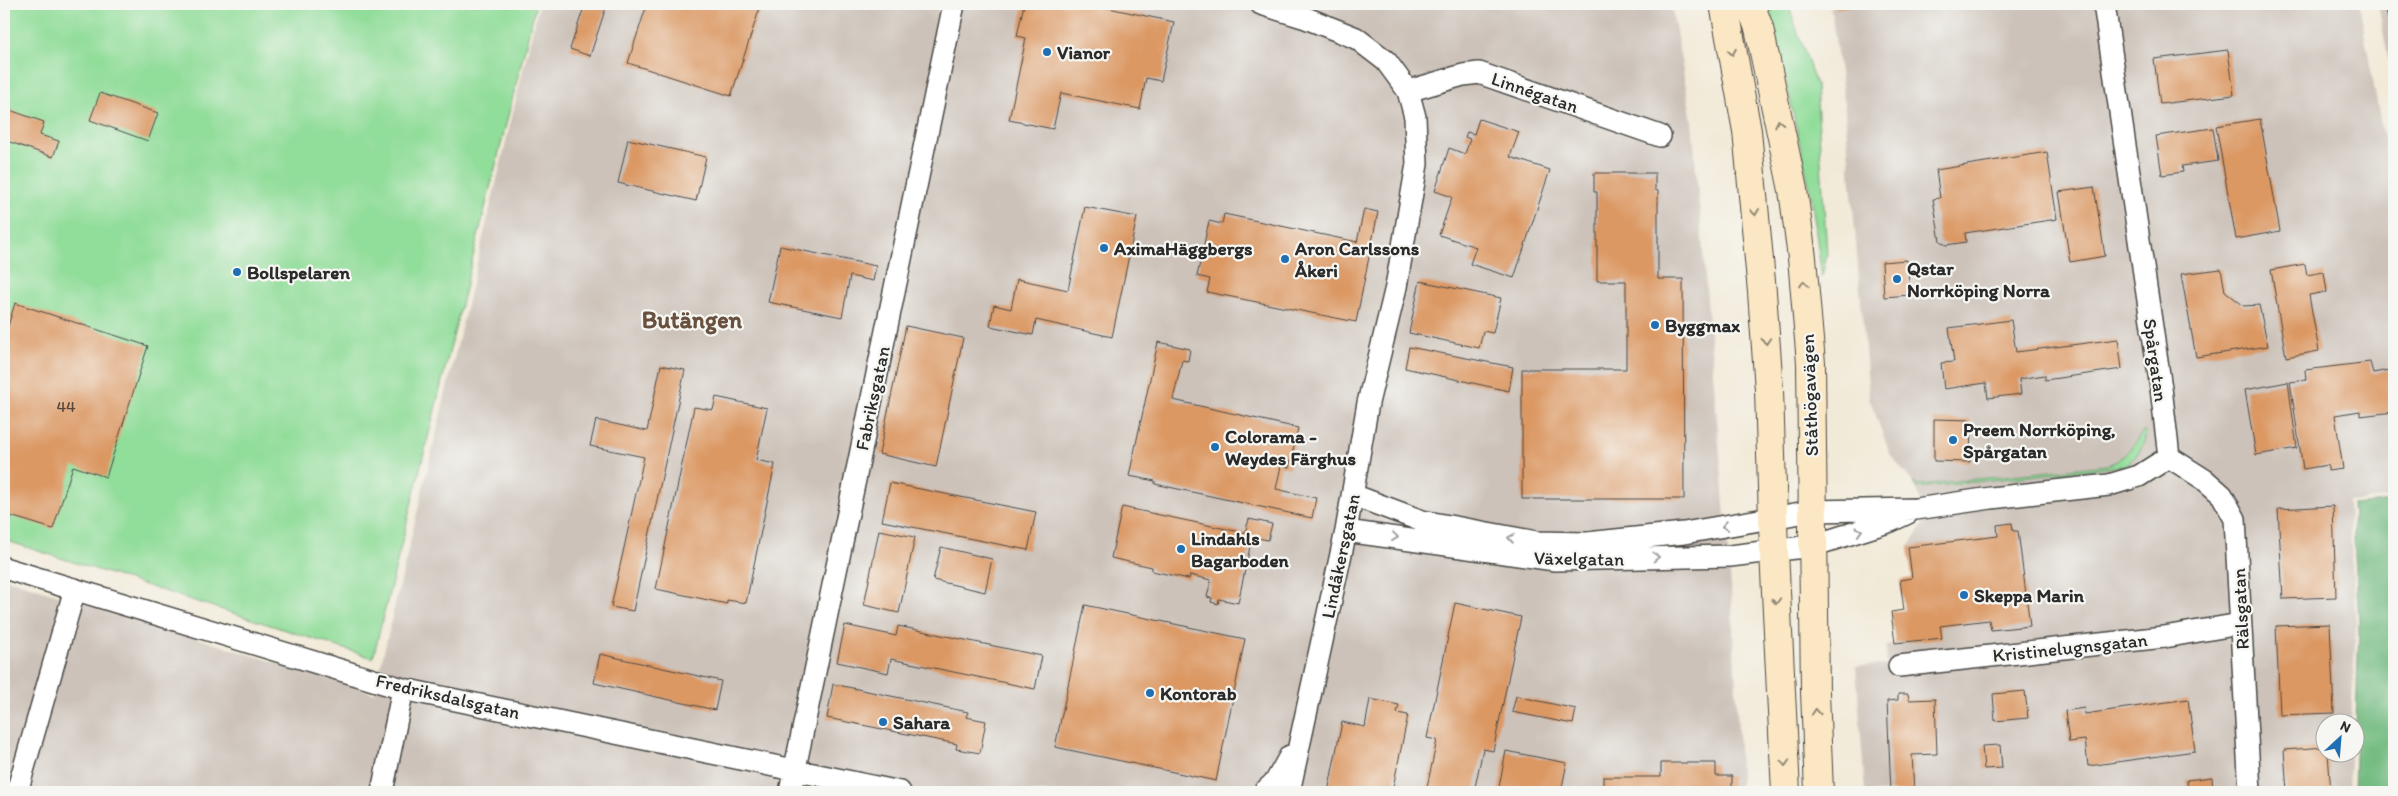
<svg xmlns="http://www.w3.org/2000/svg" width="2398" height="796" font-family="Itim,sans-serif">
<rect width="100%" height="100%" fill="#f6f6f2"/>
<filter id="ink" filterUnits="userSpaceOnUse"><feTurbulence type="fractalNoise" baseFrequency=".02" numOctaves="2"/><feDisplacementMap in="SourceGraphic" scale="10" xChannelSelector="R" yChannelSelector="G"/><feConvolveMatrix kernelMatrix="1 2 1 2 8 2 1 2 1" color-interpolation-filters="sRGB"/></filter>
<filter id="wash" filterUnits="userSpaceOnUse"><feTurbulence type="fractalNoise" baseFrequency=".0096" numOctaves="4" result="noise"/><feDisplacementMap in="SourceGraphic" scale="20" xChannelSelector="R" yChannelSelector="G"/><feGaussianBlur stdDeviation="1.12" result="paint"/><feColorMatrix in="noise" values="0 0 0 0 0 0 0 0 0 0 0 0 0 0 0 0 0 1.4 0 .05"/><feComposite in="paint" operator="in"/></filter>
<g filter="url(#wash)">
<rect width="100%" height="100%" fill="#f2ead8"/>
<path fill="#ccc2b9" d="M539,4H1671L1692,121L1731,587L1741,792H4V578L374,693Z
M1830,4H2359L2394,196V497L2348,502L2356,627L2351,723L2326,724V754H2350L2349,792H1865L1856,666L1887,665L1886,647L1895,643L1891,612L1904,610L1900,580L1912,578L1908,547L1924,523L1917,488L1890,454L1869,397L1844,100Z
M2378,4H2394V89L2388,58Z"/>
<path fill="#91dd9a" stroke="#5e8462" d="M4,4H536L373,658L4,540Z
M1769,4H1788L1816,85L1827,253L1822,278L1811,195Z
M2143,431L2146,432C2145,448 2135,458 2123,466L1917,488L1913,483L1920,485L2107,465C2126,460 2133,446 2143,431Z"/>
<path fill="#74bc82" stroke="#507456" d="M2394,501V792H2354L2359,623L2352,505Z"/>
<g id="blocks">
<path fill="#db9864" d="M585,4H607L590,56L570,49Z
M647,4H761L731,96L628,63Z
M1024,4H1090L1174,22L1161,81L1146,78L1140,109L1061,93L1053,129L1009,120L1026,38L1017,36Z
M1835,4H1855V5L1836,9Z
M2228,50L2234,95L2160,104L2154,59Z
M100,93L158,113L148,141L90,120Z
M4,108L44,122L40,135L59,141L53,157L4,140Z
M1479,119L1519,132L1510,157L1550,170L1514,278L1470,264L1476,247L1439,235L1452,197L1435,191L1449,148L1465,154L1470,139L1465,137L1467,132L1474,134Z
M2260,119L2280,231L2236,239L2216,126Z
M2213,128L2218,161L2182,166L2183,172L2162,175L2156,136Z
M628,139L706,157L696,201L618,183Z
M2047,152L2057,219L1965,233L1966,242L1946,245L1940,241L1933,199L1940,198L1936,170Z
M1594,173H1655V190L1658,191V279H1683L1684,499H1522V369H1626V281H1597V192H1594Z
M2094,187L2105,256L2070,262L2059,192Z
M1085,207L1137,217L1112,337L1036,320L1033,335L990,326L994,305L1011,309L1017,279L1068,290Z
M1364,209L1378,212L1356,322L1207,292L1210,279L1197,276L1209,221L1222,224L1224,214L1357,242Z
M780,246L876,266L873,281L850,276L842,317L768,302Z
M1907,260L1910,295L1884,297L1882,262Z
M2305,264L2307,275L2324,272L2327,292L2309,295L2319,351L2286,357L2271,270Z
M2221,269L2225,291L2244,306L2259,305L2268,346L2196,357L2181,274Z
M1420,281L1501,298L1493,333L1483,331L1479,348L1409,333Z
M15,303L148,346L106,477L73,466L53,529L4,514V339Z
M2011,320L2016,352L2118,339L2122,369L2045,380V375L2019,379L2021,394L1988,398L1986,383L1944,389L1941,363L1954,362L1949,328Z
M906,326L963,338L936,467L879,454Z
M1158,342L1190,349L1188,361L1182,360L1173,400L1298,428L1289,468L1281,466L1276,489L1316,498L1312,518L1155,484V481L1129,476Z
M1409,347L1513,367L1509,391L1405,368Z
M2370,362L2373,373L2394,369V412L2360,416V411L2335,415L2343,469L2328,471V465L2303,469L2290,382L2306,380L2305,370Z
M661,365L685,370L633,611L611,607L644,457L590,446L596,420L647,431Z
M2288,382L2297,448L2256,455L2245,390Z
M716,397L767,408L756,460L775,464L746,603L727,600V604L656,589L694,407L713,410Z
M1934,419L1971,420L1970,462L1934,461Z
M890,483L1036,512L1028,550L882,521Z
M2333,506L2336,597L2283,599L2278,509Z
M1122,507L1245,533L1249,519L1272,524L1268,540L1252,537L1238,603L1219,599L1218,604L1211,602L1212,598L1207,597L1211,580L1190,575L1189,579L1152,571V567L1111,558Z
M2012,523L2013,531H2018L2030,626L1991,630L1989,620L1940,626L1942,638L1895,643L1891,612L1904,610L1900,580L1912,578L1908,547L1998,536L1997,525Z
M879,530L915,537L899,613L864,605Z
M941,547L992,559L985,592L933,580Z
M1455,603L1521,617L1493,751L1483,749L1474,792H1426L1437,740L1427,738Z
M1085,605L1245,639L1216,781L1055,747Z
M2330,624L2334,713L2280,715L2276,626Z
M845,625L896,636L898,626L1042,656L1035,689L891,659L888,673L837,662Z
M600,654L721,681L715,710L594,683Z
M833,684L968,712L966,717L986,721L980,753L956,749L957,744L827,718Z
M2025,691L2028,718L1995,721L1993,694Z
M1898,694H1908L1909,700L1935,699L1937,754L1912,755L1914,791L1891,792L1887,701L1898,700Z
M1516,696L1576,709L1573,724L1512,712Z
M1370,699L1399,705L1397,713L1408,715L1392,792H1328L1342,722L1365,727Z
M2188,699L2195,751L2088,766L2085,740L2069,742L2065,711L2084,708L2085,714Z
M2000,745L2002,768L1984,769L1982,746Z
M2326,747V754H2328L2331,792H2287L2284,750Z
M1506,751L1567,763L1561,792H1498Z
M1661,763H1716V776H1732V792H1603V777H1661Z
M2212,777L2213,792H2188L2187,780Z
M2119,788L2120,792H2099V791Z"/>
</g>
</g>
<g filter="url(#ink)">
<use href="#blocks" fill-opacity="0" stroke="#494845" stroke-width="1"/>
<g fill="none" stroke-linecap="round" stroke-linejoin="round">
<g stroke="#494845" stroke-width="24">
<path id="street" d="M1261,4L1306,18L1356,38L1386,61L1408,91L1415,117L1417,164L1396,287L1368,403L1346,531L1289,792
M1408,91L1463,75L1479,73L1660,136
M2169,457L2205,480L2222,495L2235,519L2250,792
M1353,495L1422,521L1537,542L1587,543L1684,533L1812,511L1916,509L1991,498L2109,485L2139,476L2169,457L2161,388L2104,4
M1346,531L1555,560L1730,556L1812,546L1891,521L1908,513
M4,568L403,689L900,792
M1899,666L2164,637L2240,624
M17,792L75,589
M382,792L403,689
M790,792L954,4
M1264,792L1276,781L1290,756"/>
</g>
<g stroke="#494845" stroke-width="30">
<path id="secondary" d="M1724,4L1747,131L1762,292L1769,390L1774,552L1786,792
M1750,4L1759,28L1793,190L1802,258L1811,363L1815,692L1819,792"/>
</g>
<use href="#street" stroke="#fff" stroke-width="21"/>
<use href="#secondary" stroke="#fbe7c3" stroke-width="28"/>
<path stroke="#2b2b2b" stroke-width="4" d="M2387,4L2394,44"/>
</g>
<defs><path id="oneway-chevron" d="M-2-3.5L2.5 0L-2 3.5" fill="none" stroke-width="1.6" stroke-linecap="round" stroke-linejoin="round" transform="scale(1.25)"/></defs>
<g stroke="#938977">
<use href="#oneway-chevron" transform="translate(1732 52) rotate(80)"/>
<use href="#oneway-chevron" transform="translate(1779 123) rotate(-102)"/>
<use href="#oneway-chevron" transform="translate(1755 212) rotate(84)"/>
<use href="#oneway-chevron" transform="translate(1804 284) rotate(-94)"/>
<use href="#oneway-chevron" transform="translate(1766 341) rotate(86)"/>
<use href="#oneway-chevron" transform="translate(1776 601) rotate(87)"/>
<use href="#oneway-chevron" transform="translate(1816 712) rotate(-93)"/>
<use href="#oneway-chevron" transform="translate(1785 763) rotate(87)"/>
</g>
<g stroke="#a0a0a0">
<use href="#oneway-chevron" transform="translate(1725 526) rotate(170)"/>
<use href="#oneway-chevron" transform="translate(1859 531) rotate(-17)"/>
<use href="#oneway-chevron" transform="translate(1395 537) rotate(7)"/>
<use href="#oneway-chevron" transform="translate(1511 538) rotate(-171)"/>
<use href="#oneway-chevron" transform="translate(1656 557) rotate(-1)"/>
</g>
</g>
<g fill="#1f6fb2" stroke="#f6f6f2" stroke-width="2">
<circle cx="1047" cy="52" r="5"/>
<circle cx="1104" cy="248" r="5"/>
<circle cx="1285" cy="259" r="5"/>
<circle cx="237" cy="272" r="5"/>
<circle cx="1897" cy="279" r="5"/>
<circle cx="1655" cy="325" r="5"/>
<circle cx="1953" cy="440" r="5"/>
<circle cx="1215" cy="447" r="5"/>
<circle cx="1181" cy="549" r="5"/>
<circle cx="1964" cy="595" r="5"/>
<circle cx="1150" cy="693" r="5"/>
<circle cx="883" cy="722" r="5"/>
</g>
<g text-anchor="middle" stroke-width="4.5" stroke-linejoin="round" paint-order="stroke">
<g font-size="16" fill="#574639">
<text x="66" y="412">44</text>
</g>
<g font-size="19" font-weight="bold" fill="#2b2b2b" stroke="#f6f6f2" text-anchor="start">
<text x="1057" y="59">Vianor</text>
<text x="1114" y="255">AximaHäggbergs</text>
<text x="1295" y="255">Aron Carlssons<tspan x="1295" dy="22">Åkeri</tspan></text>
<text x="1907" y="275">Qstar<tspan x="1907" dy="22">Norrköping Norra</tspan></text>
<text x="247" y="279">Bollspelaren</text>
<text x="1665" y="332">Byggmax</text>
<text x="1963" y="436">Preem Norrköping,<tspan x="1963" dy="22">Spårgatan</tspan></text>
<text x="1225" y="443">Colorama -<tspan x="1225" dy="22">Weydes Färghus</tspan></text>
<text x="1191" y="545">Lindahls<tspan x="1191" dy="22">Bagarboden</tspan></text>
<text x="1974" y="602">Skeppa Marin</text>
<text x="1160" y="700">Kontorab</text>
<text x="893" y="729">Sahara</text>
</g>
<g font-size="19" fill="#2b2b2b" stroke="#f6f6f2">
<text transform="translate(1535 92) rotate(19)" y="7">Linnégatan</text>
<text transform="translate(2156 360) rotate(82)" y="7">Spårgatan</text>
<text transform="translate(1809 395) rotate(-92)" y="7">Ståthögavägen</text>
<text transform="translate(872 398) rotate(-78)" y="7">Fabriksgatan</text>
<text transform="translate(1340 556) rotate(-78)" y="7">Lindåkersgatan</text>
<text transform="translate(1579 558) rotate(1)" y="7">Växelgatan</text>
<text transform="translate(2240 609) rotate(-93)" y="7">Rälsgatan</text>
<text transform="translate(2070 647) rotate(-6)" y="7">Kristinelugnsgatan</text>
<text transform="translate(448 696) rotate(13)" y="7">Fredriksdalsgatan</text>
</g>
<g font-size="24" font-weight="bold" fill="#69513f" stroke="#f6f6f2">
<text x="692" y="328">Butängen</text>
</g>
</g>
<rect width="2398" height="796" fill="none" stroke="#f6f6f2" stroke-width="20"/>
<g transform="translate(2340 738) rotate(26)"><circle r="24" fill="#f6f6f2" stroke="#a5a5a2"/>
<path d="M0-4L9 19L0 12L-9 19Z" fill="#1f6fb2"/>
<text y="-8" font-size="14" font-weight="bold" text-anchor="middle" fill="#2b2b2b">N</text>
</g>
</svg>
